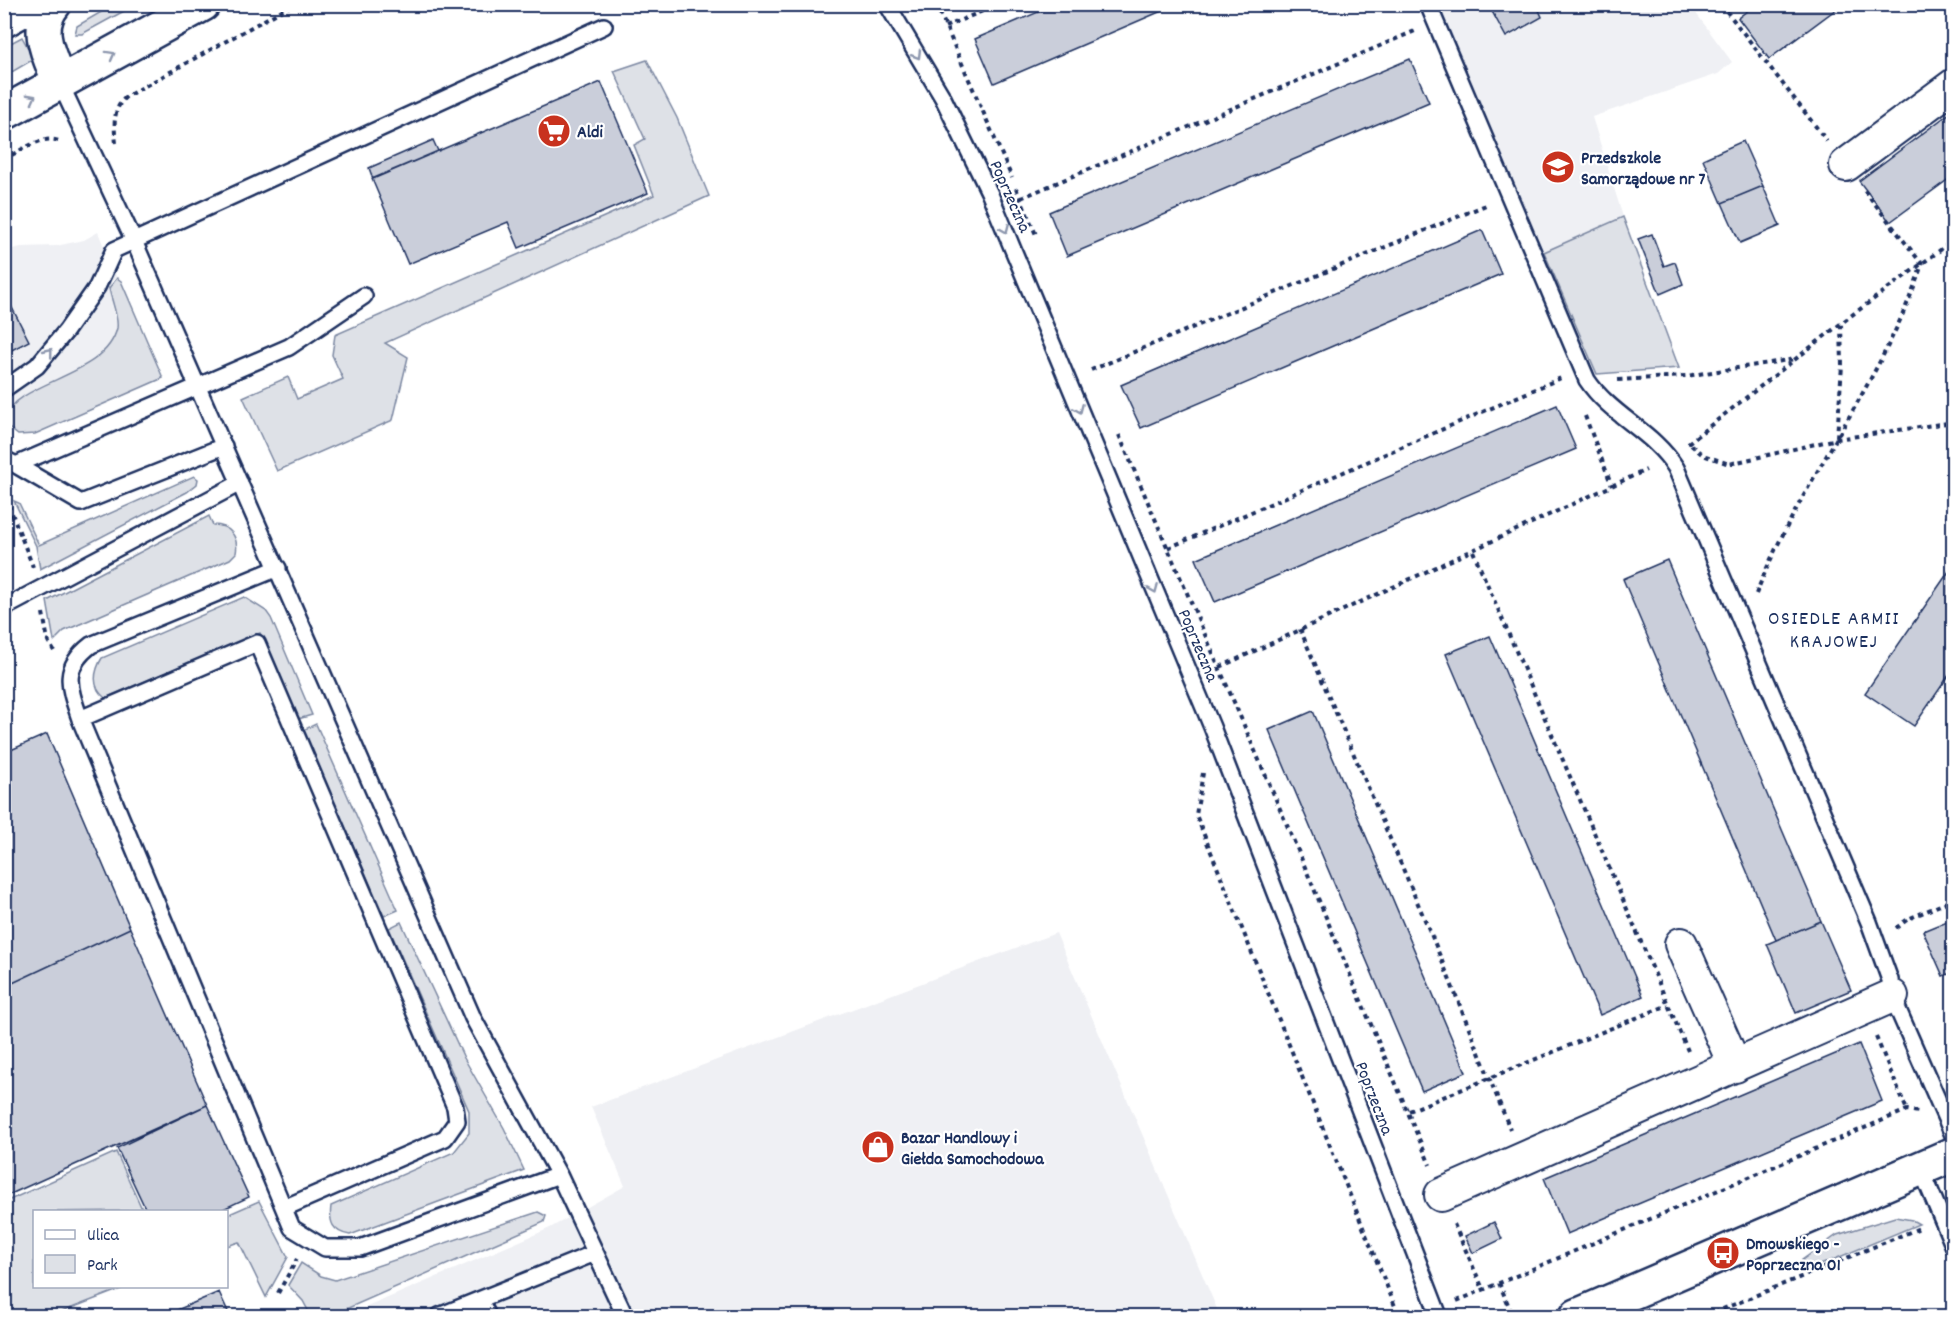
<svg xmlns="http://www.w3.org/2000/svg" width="1958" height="1321" font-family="Dekko,sans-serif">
<rect width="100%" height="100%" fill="#fff"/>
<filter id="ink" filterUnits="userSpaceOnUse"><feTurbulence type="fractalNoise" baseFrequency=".0167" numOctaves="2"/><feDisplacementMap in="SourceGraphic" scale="12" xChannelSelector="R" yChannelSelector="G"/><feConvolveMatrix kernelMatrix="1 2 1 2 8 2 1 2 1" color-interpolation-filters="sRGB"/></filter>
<g filter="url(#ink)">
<path fill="#eff0f4" d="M1438,5H1690L1732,62L1718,74L1592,117L1623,217L1544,252Z
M98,232L117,278L111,281L112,304L117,327L108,349L82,367L42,386L5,410L4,251L21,247L56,246L84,240Z
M1056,933L1220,1316H346L550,1228L625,1186L591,1107Z"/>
<path fill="#dee1e7" stroke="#7c88a2" stroke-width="1.5" d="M115,4L135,5L82,34H75L77,26Z
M22,37L34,59L5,76V46Z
M647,60L677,118L709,196L385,343L408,357L393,420L277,471L243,397L288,377L297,399L343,379L332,355L335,335L654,195L634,145L645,139L614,71Z
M1623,217L1679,368L1597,374L1544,252Z
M117,278L121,281L163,378L35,434L18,435L9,428L5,417C19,380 106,377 117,328C119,318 111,299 109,288Z
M194,476L198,479L197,484L187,492L40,569L36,546L14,501L19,503L39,545Z
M209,516L213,525C230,525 239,537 236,553L230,559L64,631L54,641L47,601Z
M244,597L266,611L271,618L312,715L298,719L260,633L105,698C91,687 94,671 102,658Z
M316,724L398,910L384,916L303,730Z
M401,922L464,1058L504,1128L524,1170L350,1235C332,1232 329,1222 331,1206L454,1152L469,1133V1111L389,928Z
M116,1152L143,1211L34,1212V1286L126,1287L51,1316H5V1202Z
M259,1201L288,1257L266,1297L239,1242L227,1246V1215Z
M538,1212L546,1216L544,1222L330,1316H311L303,1301L288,1285L301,1263L321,1276L335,1280Z
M1895,1217L1912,1220L1919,1224L1806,1271L1802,1260L1837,1235Z"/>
<path fill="#caceda" stroke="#1b2f5e" stroke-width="1.5" d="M1057,4H1178L994,83L975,39Z
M1488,4H1549L1539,10L1542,17L1506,37Z
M1756,4H1843L1769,59L1738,18Z
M1410,59L1429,102L1067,256L1049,212Z
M601,82L648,193L519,248L508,222L408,264L372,179Z
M1954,110V175L1890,222L1859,181Z
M433,140L438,151L373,179L369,168Z
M1743,141L1763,186L1722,203L1703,159Z
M1763,186L1780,226L1740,243L1722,203Z
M1482,230L1501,274L1141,428L1121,385Z
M1652,234L1664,266L1675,262L1683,284L1660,294L1638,239Z
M4,292L29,341L4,354Z
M1557,405L1576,449L1215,602L1196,559Z
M1954,506V522L1946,517Z
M1667,560L1821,921L1776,940L1623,579Z
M1954,564V668L1914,726L1865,693Z
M1490,636L1643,996L1600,1015L1446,654Z
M1313,711L1466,1072L1422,1091L1269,730Z
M47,734L130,928L4,987V753Z
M1952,919L1954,972L1943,976L1923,931Z
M1821,921L1851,990L1796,1013L1767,944Z
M130,928L207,1105L4,1197V987Z
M1859,1044L1882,1101L1567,1234L1544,1178Z
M207,1105L249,1197L217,1212H147L117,1148Z
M1494,1222L1502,1239L1473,1253L1465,1236Z
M219,1292L230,1316H163Z"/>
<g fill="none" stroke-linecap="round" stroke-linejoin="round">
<g stroke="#1b2f5e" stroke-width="20">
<path id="service" d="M887,4L943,98L989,192L1212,727L1439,1316
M1428,4L1587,380C1611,416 1653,431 1676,468L1869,922L1890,980L1892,996L1954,1137
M60,83L134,241L473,1018L559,1175L625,1316
M4,389L37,366L66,331L97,287L114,250L604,26
M4,459L16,465L289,347L364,296
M16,465L81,503L224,446
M278,568L91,645C61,668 69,687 80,719L292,1228L325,1248H360L559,1175
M4,608L240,483
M80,719L257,643L455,1107L457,1121L445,1138L284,1208
M1921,1169L1954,1247
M480,1300L488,1316
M439,1316L595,1253"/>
</g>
<g stroke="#1b2f5e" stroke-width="36">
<path id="minor" d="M1846,165L1954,85
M1681,944L1735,1066
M1441,1195L1892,996"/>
</g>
<g stroke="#1b2f5e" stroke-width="38">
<path id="tertiary" d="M1577,1316L1954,1154"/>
</g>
<g stroke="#1b2f5e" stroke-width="38">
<path id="secondary" d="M54,4C33,29 50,57 60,83
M4,20L33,4
M4,113L203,4"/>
</g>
<path stroke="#1b2f5e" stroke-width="4" stroke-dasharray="4.5 4.5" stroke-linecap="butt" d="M936,4L1012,178
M1721,4L1827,141
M945,27L999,4
M116,143C114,126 112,108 127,96L293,4
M4,159C21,151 43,133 61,142
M1016,188L1037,237
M1021,198L1415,31
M1091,370L1486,205
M1618,380L1686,376L1795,359
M1585,416L1612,486
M1119,435L1299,853L1430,1165
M1837,437L1842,365L1841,324
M1688,443L1848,318L1954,240
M1691,445L1703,455L1729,464L1837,439L1954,422
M9,488L6,498L33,567
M1168,548L1561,378
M1473,551L1688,1051
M1756,594C1801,479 1884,381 1922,264L1864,190
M43,613L48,641L54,651
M1300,629L1431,934L1510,1129
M1220,667L1646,470
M1203,773L1196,815L1399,1316
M1896,928L1908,919L1954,899
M1876,1037L1907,1110
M1409,1111L1668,1005
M1454,1224L1483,1289
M1499,1283L1513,1316
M278,1293L297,1259
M1457,1301L1907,1110L1918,1112
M1706,1316L1922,1227"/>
<use href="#service" stroke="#fff" stroke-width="15"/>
<use href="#minor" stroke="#fff" stroke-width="32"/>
<use href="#tertiary" stroke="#fff" stroke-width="33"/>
<use href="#secondary" stroke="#fff" stroke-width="33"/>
</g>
<defs><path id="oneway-chevron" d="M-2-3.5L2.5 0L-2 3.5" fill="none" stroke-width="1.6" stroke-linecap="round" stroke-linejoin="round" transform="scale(1.5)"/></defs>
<g stroke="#8d97ae">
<use href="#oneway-chevron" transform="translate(111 55) rotate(-29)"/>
<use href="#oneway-chevron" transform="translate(917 55) rotate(59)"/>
<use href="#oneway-chevron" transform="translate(32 98) rotate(-28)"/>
<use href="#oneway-chevron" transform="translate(1005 229) rotate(67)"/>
<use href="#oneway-chevron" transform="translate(49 352) rotate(-51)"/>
<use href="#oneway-chevron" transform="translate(1079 409) rotate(67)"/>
<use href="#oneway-chevron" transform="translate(1154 589) rotate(67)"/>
</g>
</g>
<defs>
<g id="supermarket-disc" transform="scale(1.725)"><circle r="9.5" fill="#c8321e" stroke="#fff"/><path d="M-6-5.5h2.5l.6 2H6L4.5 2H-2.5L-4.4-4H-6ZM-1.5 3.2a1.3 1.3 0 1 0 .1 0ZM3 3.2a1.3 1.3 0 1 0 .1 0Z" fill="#fff"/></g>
<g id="school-disc" transform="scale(1.725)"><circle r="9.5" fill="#c8321e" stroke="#fff"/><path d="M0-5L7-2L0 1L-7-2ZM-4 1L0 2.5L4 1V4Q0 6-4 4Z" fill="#fff"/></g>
<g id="shop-disc" transform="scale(1.725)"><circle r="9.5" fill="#c8321e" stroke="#fff"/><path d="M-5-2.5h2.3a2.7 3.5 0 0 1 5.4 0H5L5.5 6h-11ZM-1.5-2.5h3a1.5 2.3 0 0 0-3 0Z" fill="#fff"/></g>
<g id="bus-disc" transform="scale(1.725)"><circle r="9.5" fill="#c8321e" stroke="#fff"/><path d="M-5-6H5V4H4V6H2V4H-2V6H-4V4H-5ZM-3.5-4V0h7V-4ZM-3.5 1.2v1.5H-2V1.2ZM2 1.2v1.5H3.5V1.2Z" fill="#fff"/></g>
</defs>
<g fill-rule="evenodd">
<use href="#supermarket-disc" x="554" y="131"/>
<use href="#school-disc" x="1558" y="167"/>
<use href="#shop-disc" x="878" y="1147"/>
<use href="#bus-disc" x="1723" y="1253"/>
</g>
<g text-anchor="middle" stroke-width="4.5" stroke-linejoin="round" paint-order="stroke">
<g font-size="18" font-weight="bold" fill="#1b2f5e" stroke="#fff" text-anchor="start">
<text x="577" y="137">Aldi</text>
<text x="1581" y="163">Przedszkole<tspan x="1581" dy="21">Samorządowe nr 7</tspan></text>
<text x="901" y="1143">Bazar Handlowy i<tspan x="901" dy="21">Giełda Samochodowa</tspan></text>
<text x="1746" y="1249">Dmowskiego -<tspan x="1746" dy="21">Poprzeczna 01</tspan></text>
</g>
<g font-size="18" fill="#1b2f5e" stroke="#fff">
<text transform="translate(1011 196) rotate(66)" y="6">Poprzeczna</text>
<text transform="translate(1199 645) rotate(67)" y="6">Poprzeczna</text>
<text transform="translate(1375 1098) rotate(69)" y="6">Poprzeczna</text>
</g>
<g font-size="20" letter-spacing="1.5" fill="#1b2f5e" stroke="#fff">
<text x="1834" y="624">OSIEDLE ARMII<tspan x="1834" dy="23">KRAJOWEJ</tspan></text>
</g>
</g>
<rect width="1958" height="1321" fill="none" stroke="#fff" stroke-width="24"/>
<rect x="12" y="12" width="1934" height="1297" fill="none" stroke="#1b2f5e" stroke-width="2" filter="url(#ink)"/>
<rect x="33" y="1210" width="195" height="78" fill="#ffffff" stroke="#a4acbf" stroke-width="1.5"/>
<rect x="45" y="1230" width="30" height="9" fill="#ffffff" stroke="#a4acbf" stroke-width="1.5"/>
<text x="87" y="1240" font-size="18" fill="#1b2f5e">Ulica</text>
<rect x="45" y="1255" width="30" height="18" fill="#dee1e7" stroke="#a4acbf" stroke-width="1.5"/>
<text x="87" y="1270" font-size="18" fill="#1b2f5e">Park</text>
</svg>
